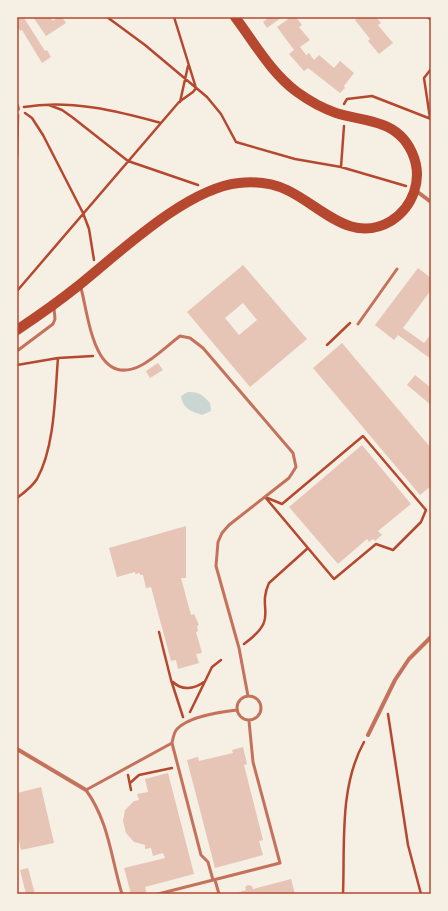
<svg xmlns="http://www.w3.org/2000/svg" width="448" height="911" font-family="'Golos Text',sans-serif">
<rect width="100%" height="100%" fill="#f6efe4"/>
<path fill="#c9d6d2" d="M188,392C199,392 203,395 210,403L211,411L202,415C191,411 183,409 181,396Z"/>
<path fill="#e6c5b7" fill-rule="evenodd" d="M33,17H50L53,21L57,17H62L66,23L46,36Z
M266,17H282L267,28L263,22L267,19Z
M291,17H296L302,25L299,27L310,40L300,47L306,55L309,53L314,60L319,55L334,68L340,61L354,73L344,86L345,88L340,93L308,68L304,71L289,54L294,50L277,27Z
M358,17H376L381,23L378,25L393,43L379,54L368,41L370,39L355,20Z
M20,18H24L45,51L47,50L51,57L42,63L22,30L20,31L17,26V20Z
M243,265L307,339L250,387L187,312ZM243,303L257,320L239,335L225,318Z
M418,268L431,278V290L403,328L424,343L431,334V359L398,335L394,340L375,325Z
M342,343L431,448V486L420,495L313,368Z
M158,363L163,370L150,378L146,371Z
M415,375L431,388V405L407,385Z
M362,445L411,504L378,531L382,535L375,541L373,539L369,542L367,539L338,564L289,507Z
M186,526V578H181L191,615L194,614L199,625L197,626L198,631L196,632L202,653L196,654L199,663L178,669L176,660L171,661L151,587L146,588L143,575H140V573L135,574V572L117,577L109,548Z
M243,747L247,764L244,765L263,840L259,841L263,855L215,868L187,760L198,757L199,761L233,753L232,750Z
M168,773L194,874L145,887L147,894H131L124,868L165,858L163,853L153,856L151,848L145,849V845L134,842L126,833L123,821L125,810L134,801L139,800L137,794L148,792L145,779Z
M41,787L54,843L21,850L17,832V793Z
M28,868L35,894H26L20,870Z
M291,879L295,894H233L246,890L245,887L248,885L252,886L253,889Z"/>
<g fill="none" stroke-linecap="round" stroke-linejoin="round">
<path stroke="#b5482f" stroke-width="2.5" d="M107,17L145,45L207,97L221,114L236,142L295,159L341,167L406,186
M180,102L188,66
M344,104L347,99L372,96L431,119
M49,105L62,110L72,117L128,161L198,185
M24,107C69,99 118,111 161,123
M25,113L32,118L43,135L83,213L89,229L94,260
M430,118L424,78L431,69
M17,157L18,115
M341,167L344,126
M17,291L179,102L193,92L196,88L174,17
M327,345L350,323
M58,358L93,356
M17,365L58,358C55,394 55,447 37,479C32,487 25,492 17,498
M363,436L426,510L421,522L393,550L376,544L334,579L265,497L282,504Z
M159,632L171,680L183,717
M244,644C281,617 256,611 269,583L308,548
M173,682C182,691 194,689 204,682
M190,712L212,667L221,660
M388,714L408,845L421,894
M128,775L131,790
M130,783L139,775L172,768
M343,894C345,844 339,787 364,742"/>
<path stroke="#c5725c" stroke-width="3" d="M428,17L431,20
M81,288C89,318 94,388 140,366C154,359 168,345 180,336L190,338L203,348L293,453L296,467L289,478L229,525L222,533L218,542L216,566L239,648L248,696
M358,324L397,269
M17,351L53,324L55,319L54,308
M237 708a12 12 0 1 1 24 0a12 12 0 1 1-24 0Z
M172,743L201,855L208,862L213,880
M215,880L219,894
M122,894C111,858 109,822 86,790L172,743C173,738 174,732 177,729C189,716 220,712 237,710
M158,894L280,863L253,762L249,721"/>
<path stroke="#c5725c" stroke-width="4" d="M17,105L18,109
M415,190L431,202
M368,735L395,680L409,659L431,637
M17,749L86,790"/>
<path stroke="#b5482f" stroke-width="10" d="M17,330C38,316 58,302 78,286C119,253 187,188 239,183C256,181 272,183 287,190C321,206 351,245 391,221C402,214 410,204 414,192C423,166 410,135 383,125C368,119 351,118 336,113C322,108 308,100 297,92C271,73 254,42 235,17"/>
</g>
<rect width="448" height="911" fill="none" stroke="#f6efe4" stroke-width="36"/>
<rect x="18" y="18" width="412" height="875" fill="none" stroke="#b5482f" stroke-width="1.5"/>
</svg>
